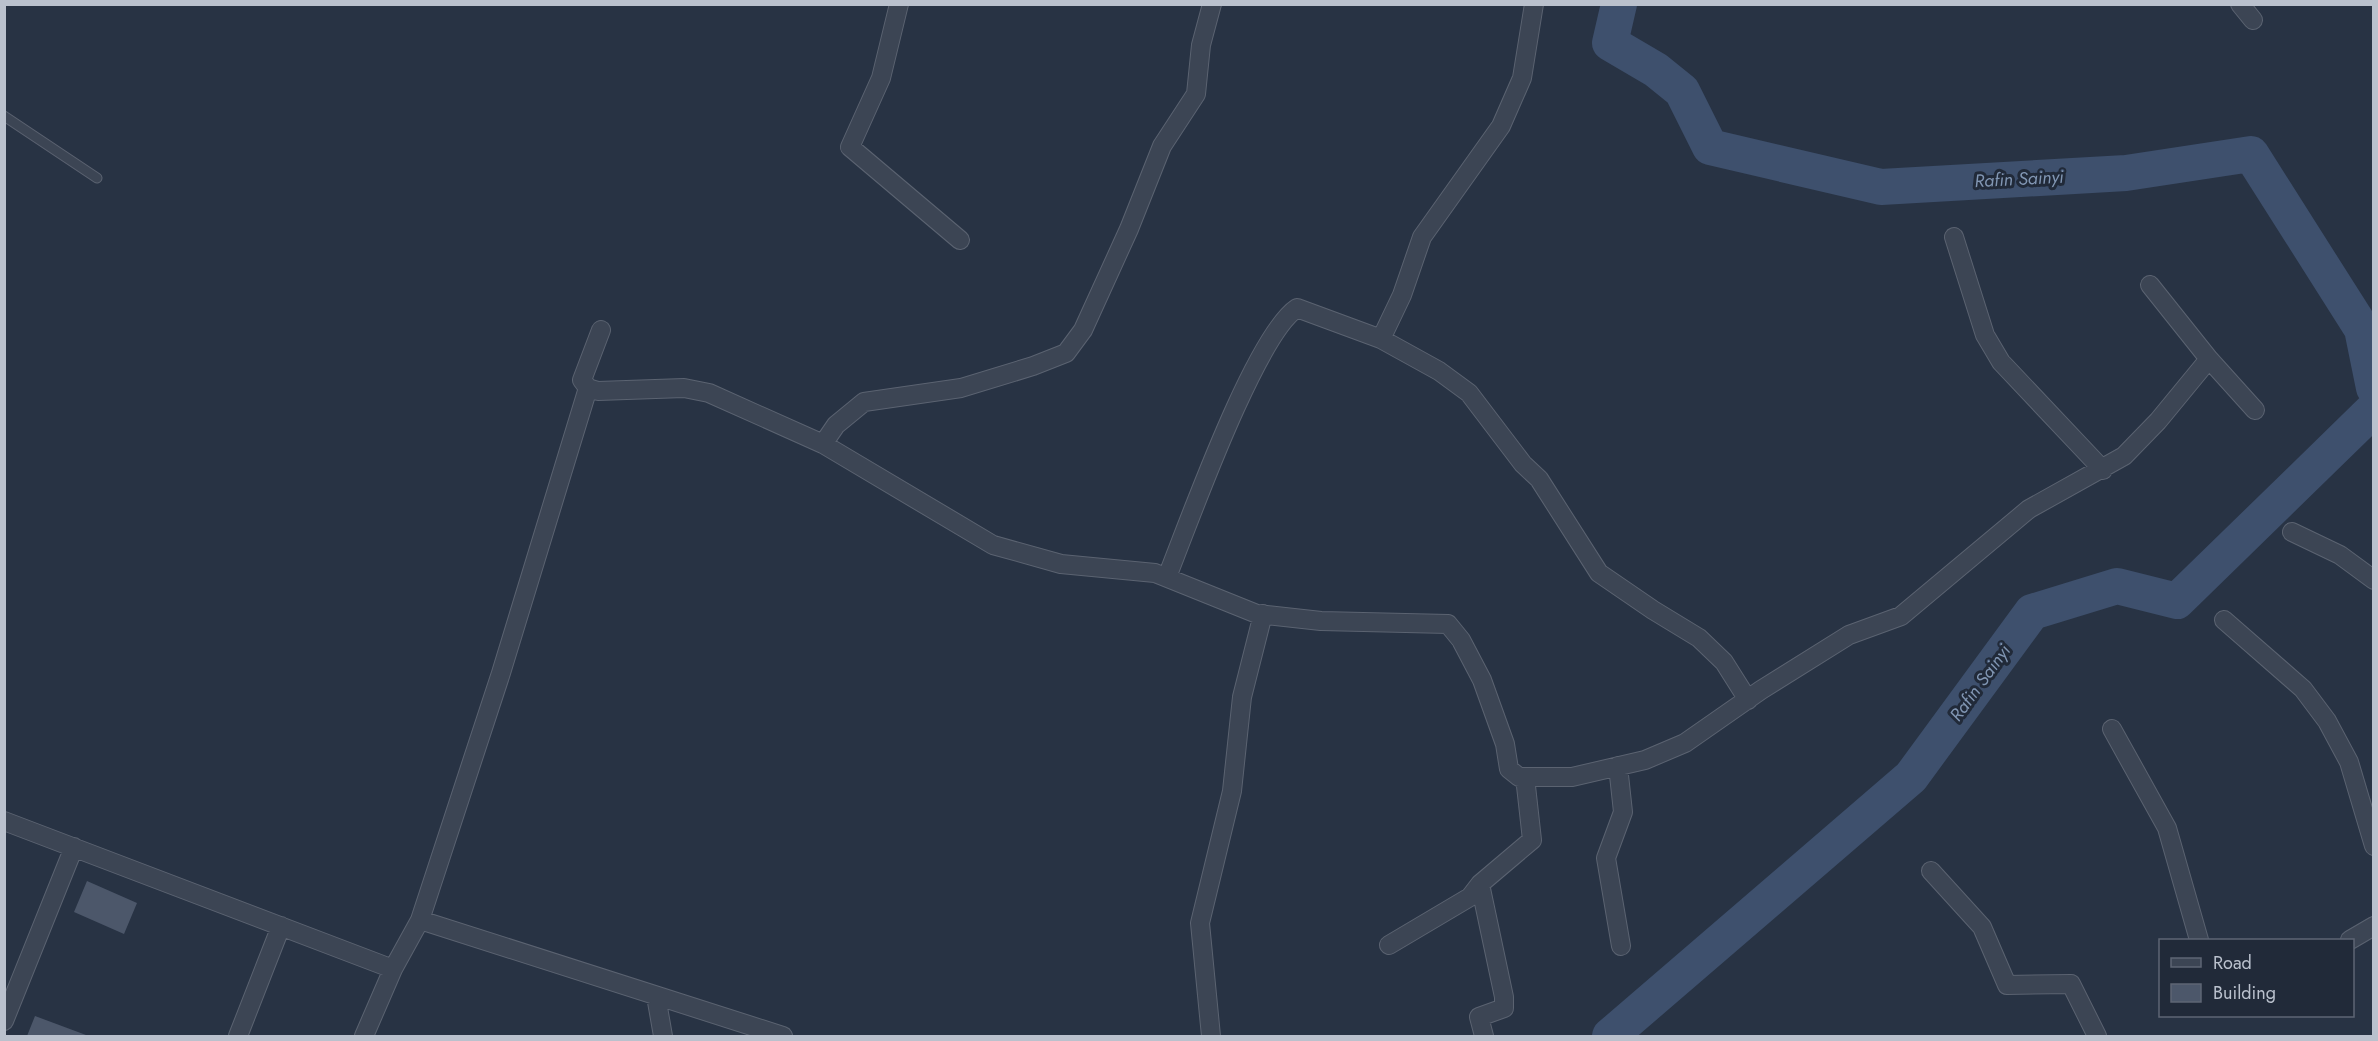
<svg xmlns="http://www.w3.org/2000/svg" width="2378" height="1041" font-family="Jost,sans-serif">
<rect width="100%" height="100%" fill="#283344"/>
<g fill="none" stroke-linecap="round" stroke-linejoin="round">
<path stroke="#3e506d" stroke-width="36" d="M1619,4L1610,43L1656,70L1682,91L1710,147L1881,187L2126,173L2251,154L2362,329L2374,388
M1610,1036L1911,777L2032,612L2117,586L2177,601L2374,409"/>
</g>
<path fill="#4c576a" d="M87,881L137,903L124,934L74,912Z
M35,1016L86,1035V1036H27Z"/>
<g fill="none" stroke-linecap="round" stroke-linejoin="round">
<g stroke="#5b6371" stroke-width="11">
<path id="service" d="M4,116L97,178"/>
</g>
<g stroke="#5b6371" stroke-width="20">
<path id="minor" d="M899,4L881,78L850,147L960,240
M2240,4L2253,20
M1954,237L1985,335L2001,362L2103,470
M601,330L582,380L588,388L598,391L684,388L709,393L823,444L993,545L1061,564L1155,573L1257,614L1321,621L1448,624L1461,640L1482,680L1505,744L1509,769L1519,777H1572L1645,760L1685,743L1761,690L1849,635L1901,616L2029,509L2124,456L2158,421L2209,359L2150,285
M1381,339L1402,295L1422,237L1501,126L1522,78L1534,4
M2209,359L2255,410
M823,444L836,425L864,402L961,388L1033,366L1066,353L1083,330L1129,229L1162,146L1196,94L1201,45L1212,4
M2292,532L2340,555L2374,580
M1167,577C1189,522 1255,336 1297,308L1381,339L1439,371L1469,393L1523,464L1539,479L1599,573L1653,610L1699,638L1724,662L1748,700
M2224,620L2303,689L2327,721L2349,762L2374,846
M2112,729L2167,828L2199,940
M1618,766L1623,812L1606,858L1621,946
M4,821L393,969
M1931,871L1982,927L2007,985L2071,984L2097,1036
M1480,884L1504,997V1008L1479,1017L1484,1036
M420,920L783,1036
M2350,940L2374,926
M1389,945L1470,897L1480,884L1532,840L1525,777
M656,996L663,1036
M4,1021L74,847
M238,1036L281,926
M364,1036L393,969L420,920L501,673L588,388
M1211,1036L1200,923L1232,791L1242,697L1263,614"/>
</g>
<use href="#service" stroke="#3c4554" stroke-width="9"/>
<use href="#minor" stroke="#3c4554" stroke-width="18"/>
</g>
<g text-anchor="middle" stroke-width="6" stroke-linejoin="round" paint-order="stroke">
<g font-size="18" font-style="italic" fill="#8196b3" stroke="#212a39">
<text transform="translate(2019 179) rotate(-3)" y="6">Rafin Sainyi</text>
<text transform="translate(1980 683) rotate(-54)" y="6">Rafin Sainyi</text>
</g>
</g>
<rect width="2378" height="1041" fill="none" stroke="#bac1cd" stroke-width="12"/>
<rect x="2159" y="939" width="195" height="78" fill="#212a39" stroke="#5e6674" stroke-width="1.5"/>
<rect x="2171" y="958" width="30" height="9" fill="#3c4554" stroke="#5e6674" stroke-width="1.5"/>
<text x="2213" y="969" font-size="18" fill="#bac1cd">Road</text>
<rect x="2171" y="984" width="30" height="18" fill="#4c576a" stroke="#5e6674" stroke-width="1.5"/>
<text x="2213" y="999" font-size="18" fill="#bac1cd">Building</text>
</svg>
